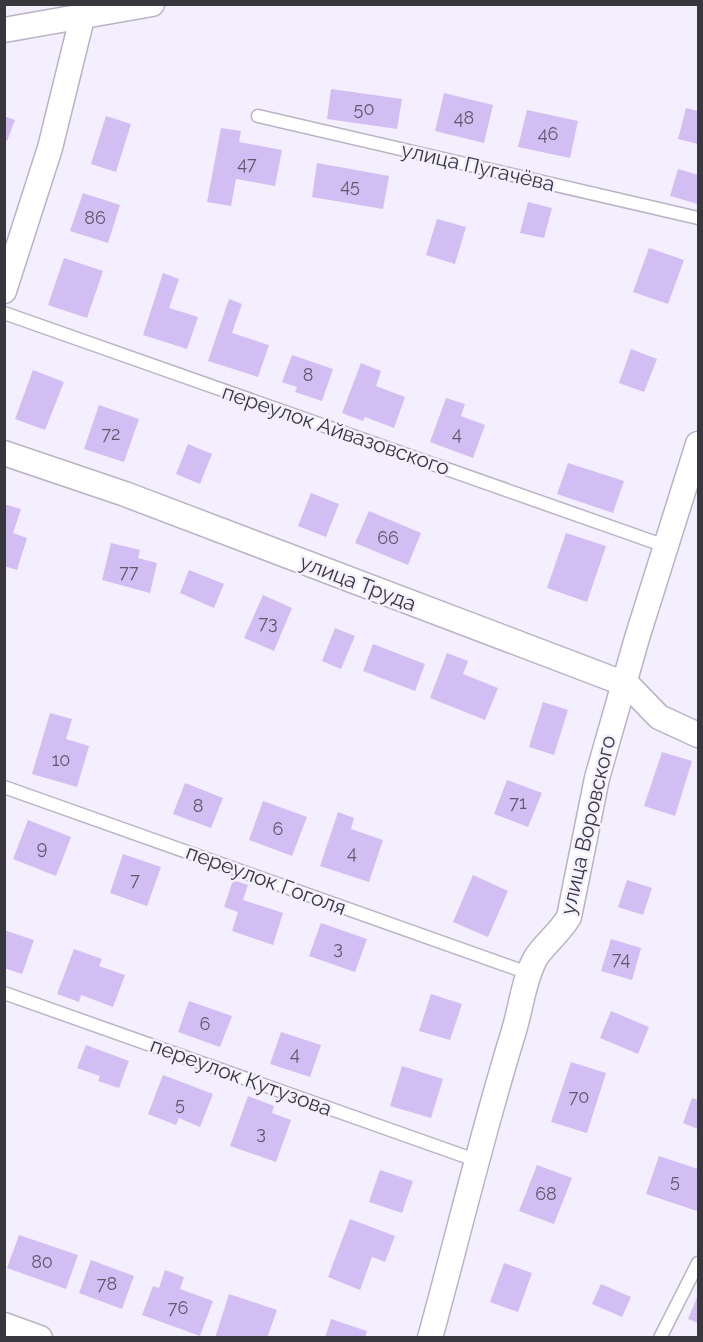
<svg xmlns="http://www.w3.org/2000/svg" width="703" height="1342" font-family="Raleway,sans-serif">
<rect width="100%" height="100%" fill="#f4effe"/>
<path fill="#d3bef3" d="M331,89L402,99L397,129L327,119Z
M444,93L493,105L484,143L435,131Z
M686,108L698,111V144L678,139Z
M527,110L578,121L570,158L518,147Z
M4,116L15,120L7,141H4Z
M106,116L131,124L116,172L91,164Z
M221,128L241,131L239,142L282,150L275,186L236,179L231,206L207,202Z
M317,163L389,176L383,209L312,197Z
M678,169L698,175V204L670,196Z
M83,193L120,205L108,243L70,231Z
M528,202L552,208L544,238L520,233Z
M437,219L466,227L455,264L426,255Z
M649,248L684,260L668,304L633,292Z
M64,258L103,271L87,318L48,305Z
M163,273L179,279L169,308L198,317L187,349L143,335Z
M229,299L242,304L232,333L269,345L258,377L208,361Z
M631,349L657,359L644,392L619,383Z
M292,355L333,369L322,401L295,392L297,387L282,382Z
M361,363L381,371L376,386L405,397L394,428L365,417L363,421L342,413Z
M33,370L64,382L45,430L15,419Z
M446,398L465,404L461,416L485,425L473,458L430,442Z
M99,405L139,419L124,462L84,449Z
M188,444L212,454L200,484L176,474Z
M568,463L624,481L613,513L557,494Z
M311,493L339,504L326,537L298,526Z
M4,504L21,509L13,533L27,538L17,570L4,566Z
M369,511L421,533L408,565L355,543Z
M566,533L606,546L587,602L547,588Z
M111,543L140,550L138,558L157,563L150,593L102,580Z
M189,570L224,584L214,608L180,593Z
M263,595L292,608L274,651L244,638Z
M335,628L355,636L341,669L322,661Z
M373,644L425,664L415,691L363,671Z
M447,653L468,661L463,674L498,688L485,720L430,698Z
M543,702L568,710L554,755L529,747Z
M50,713L72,719L66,739L89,746L77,787L32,774Z
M662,752L692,761L675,816L644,806Z
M507,780L542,793L528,827L494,814Z
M185,783L223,798L211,828L173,814Z
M263,801L307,817L292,856L249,840Z
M338,812L354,818L351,829L383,840L369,882L320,866Z
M28,820L71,837L56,876L13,859Z
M123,854L161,867L147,906L110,893Z
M473,875L508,891L488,937L453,922Z
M233,880L248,885L243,900L283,913L273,945L232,931L238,912L224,907Z
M627,880L652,888L643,915L618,907Z
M321,923L367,939L355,972L309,956Z
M4,930L34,940L22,974L4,968Z
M611,939L641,948L632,980L601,971Z
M74,949L102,959L99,966L125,975L113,1007L81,995L79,1002L57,994Z
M431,994L462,1004L450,1040L419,1031Z
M189,1001L232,1016L220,1047L178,1032Z
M611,1011L649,1027L638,1054L600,1038Z
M281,1032L321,1045L310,1077L270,1064Z
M86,1045L129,1061L119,1088L98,1081L100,1076L77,1068Z
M571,1062L606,1073L587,1133L551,1122Z
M402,1066L443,1079L431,1118L390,1106Z
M163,1075L213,1094L200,1127L179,1118L176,1125L148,1114Z
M248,1096L274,1106L272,1113L291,1120L276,1162L230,1146Z
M692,1098L698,1100V1129L683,1123Z
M659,1156L698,1169L697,1211L646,1194Z
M537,1165L572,1178L554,1224L519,1211Z
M380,1170L413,1181L402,1213L369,1202Z
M350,1219L395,1236L385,1262L372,1257L360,1290L328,1277Z
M19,1235L78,1255L66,1289L7,1268Z
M91,1260L134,1276L122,1309L79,1293Z
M504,1263L532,1273L518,1312L490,1302Z
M165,1270L184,1277L180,1289L213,1301L200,1336L142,1315L153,1286L159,1288Z
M601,1284L631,1297L622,1317L592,1304Z
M229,1294L277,1310L267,1338H215Z
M698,1295V1323L688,1319Z
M331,1319L367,1331L365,1338H325Z"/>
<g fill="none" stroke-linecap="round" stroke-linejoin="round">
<g stroke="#bab3c6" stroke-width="15">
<path id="service" d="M258,116L698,218
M4,313L668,547
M4,787L528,973
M4,993L478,1161
M660,1338L698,1263"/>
</g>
<g stroke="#bab3c6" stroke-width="27">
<path id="minor" d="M4,30L152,4
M4,291L50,148L82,18L88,4
M4,453L125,494L628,685L659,717L698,735
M4,1325L40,1338
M430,1338C458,1236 482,1134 513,1034C521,1009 523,982 535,959C542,946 559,934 569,917L597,778L637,638L698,444"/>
</g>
<use href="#service" stroke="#fff" stroke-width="12"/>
<use href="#minor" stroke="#fff" stroke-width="24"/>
</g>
<g text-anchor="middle" stroke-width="5" stroke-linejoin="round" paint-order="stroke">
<g font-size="18" fill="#60596b">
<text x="364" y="115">50</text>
<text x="464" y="124">48</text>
<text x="548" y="140">46</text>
<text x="247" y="170">47</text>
<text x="350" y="192">45</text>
<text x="95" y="224">86</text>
<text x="308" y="381">8</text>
<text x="111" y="440">72</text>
<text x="457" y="440">4</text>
<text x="388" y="544">66</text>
<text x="129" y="578">77</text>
<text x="268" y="629">73</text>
<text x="61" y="766">10</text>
<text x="518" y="809">71</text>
<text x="198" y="812">8</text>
<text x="278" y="835">6</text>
<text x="42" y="854">9</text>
<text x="352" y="859">4</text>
<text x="135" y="886">7</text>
<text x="338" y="954">3</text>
<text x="621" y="965">74</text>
<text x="205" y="1030">6</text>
<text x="295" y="1060">4</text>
<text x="579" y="1103">70</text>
<text x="180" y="1110">5</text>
<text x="261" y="1139">3</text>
<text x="675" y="1187">5</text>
<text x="546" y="1200">68</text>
<text x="42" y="1268">80</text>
<text x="107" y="1290">78</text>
<text x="178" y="1314">76</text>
</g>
<g font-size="21" fill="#39373e" stroke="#f4effe">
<text transform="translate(478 167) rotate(13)" y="7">улица Пугачёва</text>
<text transform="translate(336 430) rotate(19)" y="7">переулок Айвазовского</text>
<text transform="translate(358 583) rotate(21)" y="7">улица Труда</text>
<text transform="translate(588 825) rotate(-77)" y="7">улица Воровского</text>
<text transform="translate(266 880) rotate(20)" y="7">переулок Гоголя</text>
<text transform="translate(241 1077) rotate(20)" y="7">переулок Кутузова</text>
</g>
</g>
<rect width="703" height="1342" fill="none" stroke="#39373e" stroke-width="12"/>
</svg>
